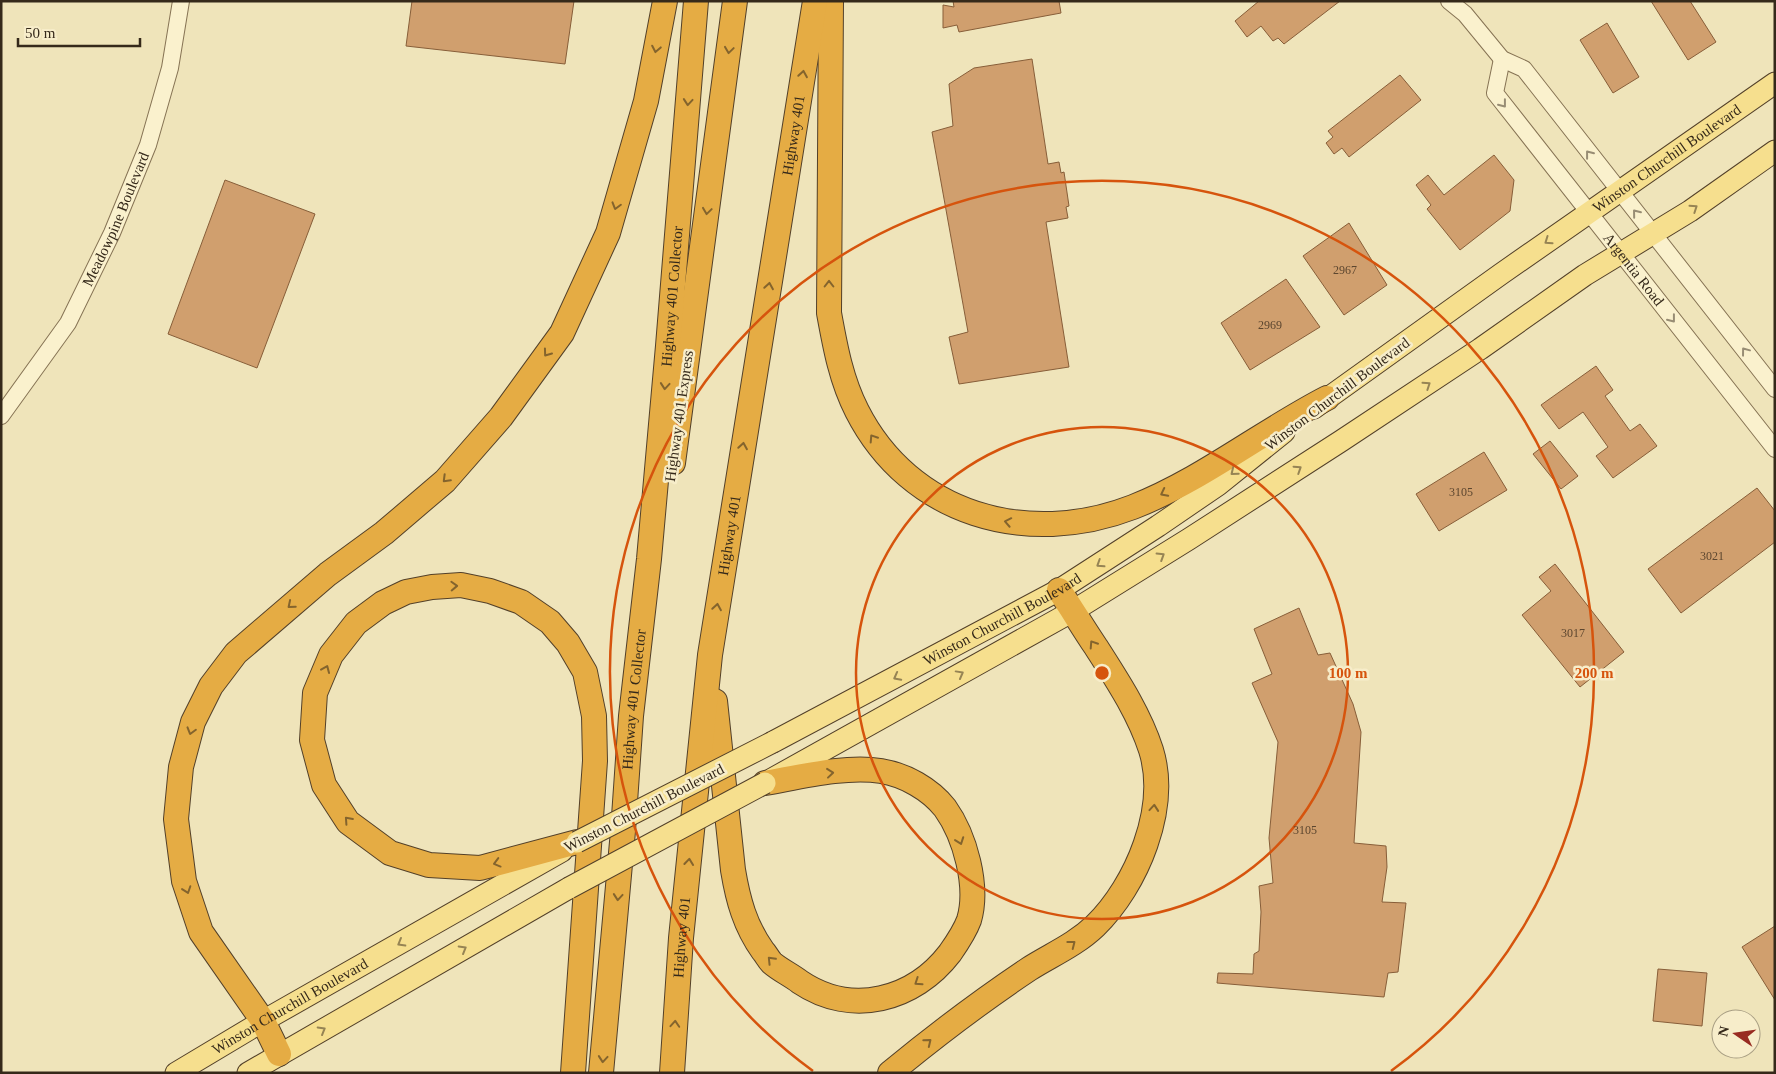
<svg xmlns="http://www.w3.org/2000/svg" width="1776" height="1074" font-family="'Times New Roman',serif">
<rect width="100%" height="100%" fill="#efe4ba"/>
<path fill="#d09f6e" stroke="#875e39" d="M412,1H574L565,64L406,46Z
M953,1H1059L1061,13L959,32L957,25L943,28V5L954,7Z
M1259,1H1340L1284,44L1278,38L1273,41L1261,26L1247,37L1235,21Z
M1651,1H1690L1716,42L1688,60Z
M1607,23L1639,77L1613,93L1580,40Z
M1032,59L1048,164L1059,162L1061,173L1064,172L1069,206L1066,207L1068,218L1046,222L1069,367L959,384L949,337L968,332L932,132L953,126L949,84L974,68Z
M1400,75L1421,100L1349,157L1342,148L1334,154L1326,143L1333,137L1328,131Z
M1494,155L1514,180L1510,211L1460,250L1427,209L1431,205L1416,185L1428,175L1444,195Z
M225,180L315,214L257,368L168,334Z
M1349,223L1387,285L1344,315L1303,256Z
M1286,279L1320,327L1250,370L1221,323Z
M1596,366L1613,390L1605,396L1630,431L1640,424L1657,446L1613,478L1596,456L1608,447L1583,412L1559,429L1541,405Z
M1550,441L1578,476L1561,489L1533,454Z
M1484,452L1507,490L1439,531L1416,494Z
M1757,488L1775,511V542L1681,613L1648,569Z
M1555,564L1624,652L1580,687L1522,615L1551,591L1539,577Z
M1299,608L1318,655L1330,653L1353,704L1361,732L1354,843L1386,846L1387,867L1382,902L1406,903L1398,972L1388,973L1384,997L1217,983L1218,973L1253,974L1254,954L1259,951L1261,912L1259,886L1273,883L1269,838L1278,742L1252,683L1272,674L1254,629Z
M1775,926V1000L1742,947Z
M1658,969L1707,973L1702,1026L1653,1021Z"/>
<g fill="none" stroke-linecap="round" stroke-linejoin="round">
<g stroke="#867354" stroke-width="18">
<g id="minor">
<path d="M1449,1L1465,14L1502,59L1524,69L1775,389"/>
<path id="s1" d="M1502,59L1495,93L1775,449"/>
<path id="s2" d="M1,416L68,323L112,233L148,145L170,68L181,1"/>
</g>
</g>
<g stroke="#534029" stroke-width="23">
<g id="major">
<path id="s3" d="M1314,408L1501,274L1775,83"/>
<path id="s4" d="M773,742L1059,590L1158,526L1218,485L1284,432"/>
<path d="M772,779L1073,611L1189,539L1341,441L1480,349L1585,275L1690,211L1775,151"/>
<path id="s5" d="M176,1073L263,1021L562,851"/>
<path d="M248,1073L569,888"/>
</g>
</g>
<g stroke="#534029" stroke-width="26">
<g id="highway">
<path d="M831,1L829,313C835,346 841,380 857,411C910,515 1027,548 1133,507C1202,480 1261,432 1327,398"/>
<path d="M673,463L735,1"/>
<path d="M715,701L733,870C738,900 745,926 763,951C766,954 768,959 772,963C780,970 791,975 800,982C852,1017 914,1000 950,953C957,943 965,931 969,920C979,886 965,836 945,808C930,789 905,775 881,771C847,765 799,777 765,783"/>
<path d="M279,1054L263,1021L201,932L184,881L176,819L181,767L193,722L211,686L236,653L328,574L384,533L445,481L501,417L562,333L608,233L646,101L665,1"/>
<path d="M573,1073L595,761L594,716L585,672L568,643L550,622L521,602L490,591L461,585L432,587L406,592L383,603L356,623L331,655L315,693L312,740L324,785L348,822L390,853L429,865L480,868L577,842"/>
<path id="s6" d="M601,1073L623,831L631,716L649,559L668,346L696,1"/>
<path id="s7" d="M672,1073L681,938L710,655L815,1"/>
<path d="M890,1073C935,1036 981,1001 1029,969C1051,955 1075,945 1095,926C1137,885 1169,808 1151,750C1139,713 1117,680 1096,647C1083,628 1072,609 1059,590"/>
</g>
</g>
<use href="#minor" stroke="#faf1cd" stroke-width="16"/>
<use href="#major" stroke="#f6df8e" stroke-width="21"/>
<use href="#highway" stroke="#e5ac44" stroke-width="24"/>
<g stroke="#534029" stroke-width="23" stroke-linecap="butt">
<path id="major-bridge" d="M577,842L773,742
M569,888L765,783"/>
</g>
<use href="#major-bridge" stroke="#f6df8e" stroke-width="21"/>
</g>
<defs><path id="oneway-chevron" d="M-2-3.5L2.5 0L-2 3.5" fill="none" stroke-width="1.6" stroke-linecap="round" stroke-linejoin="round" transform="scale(1.25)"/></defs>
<g stroke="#84642d">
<use href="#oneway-chevron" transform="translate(656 49) rotate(101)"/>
<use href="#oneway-chevron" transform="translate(729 50) rotate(98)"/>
<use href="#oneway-chevron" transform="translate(803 74) rotate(-81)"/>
<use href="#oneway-chevron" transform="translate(688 102) rotate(95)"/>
<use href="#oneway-chevron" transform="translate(616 206) rotate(106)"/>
<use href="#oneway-chevron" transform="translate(707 211) rotate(98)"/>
<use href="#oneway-chevron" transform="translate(829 284) rotate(-90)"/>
<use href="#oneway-chevron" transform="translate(769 286) rotate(-81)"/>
<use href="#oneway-chevron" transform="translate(547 353) rotate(126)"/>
<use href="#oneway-chevron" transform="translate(665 386) rotate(95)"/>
<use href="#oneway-chevron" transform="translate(873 438) rotate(-123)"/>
<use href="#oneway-chevron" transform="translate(743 446) rotate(-81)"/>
<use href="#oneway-chevron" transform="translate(446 479) rotate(135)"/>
<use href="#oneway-chevron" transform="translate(1164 493) rotate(153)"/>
<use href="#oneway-chevron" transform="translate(1008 522) rotate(-169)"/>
<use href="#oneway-chevron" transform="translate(454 586) rotate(-2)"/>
<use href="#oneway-chevron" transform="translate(291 605) rotate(140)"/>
<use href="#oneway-chevron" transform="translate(717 607) rotate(-81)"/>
<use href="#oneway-chevron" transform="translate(1093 644) rotate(-123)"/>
<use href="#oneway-chevron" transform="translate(326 669) rotate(-67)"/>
<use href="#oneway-chevron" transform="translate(191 731) rotate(106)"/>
<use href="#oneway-chevron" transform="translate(830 773) rotate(-6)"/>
<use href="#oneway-chevron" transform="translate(1154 808) rotate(-85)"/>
<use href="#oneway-chevron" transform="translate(348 820) rotate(-132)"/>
<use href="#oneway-chevron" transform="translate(960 841) rotate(70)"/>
<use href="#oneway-chevron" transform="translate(689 862) rotate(-84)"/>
<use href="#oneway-chevron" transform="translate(497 863) rotate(165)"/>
<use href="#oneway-chevron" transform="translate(187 890) rotate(71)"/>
<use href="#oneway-chevron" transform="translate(618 897) rotate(95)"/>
<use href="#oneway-chevron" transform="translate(1072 944) rotate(-38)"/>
<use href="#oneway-chevron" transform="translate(771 960) rotate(-134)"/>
<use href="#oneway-chevron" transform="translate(918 982) rotate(146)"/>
<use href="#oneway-chevron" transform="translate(675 1024) rotate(-86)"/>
<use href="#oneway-chevron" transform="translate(928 1042) rotate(-39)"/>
<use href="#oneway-chevron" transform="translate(603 1059) rotate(95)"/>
</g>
<g stroke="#988d74">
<use href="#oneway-chevron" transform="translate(1503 104) rotate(52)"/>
<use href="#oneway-chevron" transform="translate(1589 154) rotate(-128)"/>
<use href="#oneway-chevron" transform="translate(1636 213) rotate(-129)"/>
<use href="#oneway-chevron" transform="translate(1672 319) rotate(52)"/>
<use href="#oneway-chevron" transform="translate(1745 351) rotate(-127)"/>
</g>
<g stroke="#968454">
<use href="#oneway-chevron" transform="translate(1694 208) rotate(-34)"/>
<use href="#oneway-chevron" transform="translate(1548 241) rotate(145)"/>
<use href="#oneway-chevron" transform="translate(1427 385) rotate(-34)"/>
<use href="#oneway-chevron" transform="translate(1298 469) rotate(-33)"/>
<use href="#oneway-chevron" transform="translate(1234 472) rotate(141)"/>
<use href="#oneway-chevron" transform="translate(1161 556) rotate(-32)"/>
<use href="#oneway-chevron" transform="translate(1100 564) rotate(147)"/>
<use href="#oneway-chevron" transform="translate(960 674) rotate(-29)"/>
<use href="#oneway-chevron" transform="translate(897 677) rotate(152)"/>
<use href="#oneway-chevron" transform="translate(401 943) rotate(150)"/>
<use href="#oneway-chevron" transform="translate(463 949) rotate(-30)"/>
<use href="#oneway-chevron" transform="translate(322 1030) rotate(-30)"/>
</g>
<g fill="none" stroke="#d6540d" stroke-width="2.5">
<circle cx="1102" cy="673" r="246"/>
<path d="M813 1071A492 492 0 1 1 1391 1071"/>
</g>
<g text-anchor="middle" stroke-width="5" stroke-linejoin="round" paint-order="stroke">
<g font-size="12" fill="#5c462f">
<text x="1345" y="274">2967</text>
<text x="1270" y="329">2969</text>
<text x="1461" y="496">3105</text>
<text x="1712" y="560">3021</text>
<text x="1573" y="637">3017</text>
<text x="1305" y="834">3105</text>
</g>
<g font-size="15" fill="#35291a" stroke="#f7edca">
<text dy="5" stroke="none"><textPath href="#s7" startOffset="946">Highway 401</textPath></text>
<text dy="5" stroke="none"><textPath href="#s3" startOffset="432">Winston Churchill Boulevard</textPath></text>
<text dy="5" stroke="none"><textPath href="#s2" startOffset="229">Meadowpine Boulevard</textPath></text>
<text dy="5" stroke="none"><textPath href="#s1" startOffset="259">Argentia Road</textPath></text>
<text dy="5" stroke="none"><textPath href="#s6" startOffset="780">Highway 401 Collector</textPath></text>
<text transform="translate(1337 394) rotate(-37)" y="5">Winston Churchill Boulevard</text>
<text transform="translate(679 416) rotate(-82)" y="5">Highway 401 Express</text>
<text dy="5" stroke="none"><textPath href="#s7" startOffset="541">Highway 401</textPath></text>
<text dy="5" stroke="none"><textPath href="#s4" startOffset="260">Winston Churchill Boulevard</textPath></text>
<text dy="5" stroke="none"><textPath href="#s6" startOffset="375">Highway 401 Collector</textPath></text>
<text transform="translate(644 808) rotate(-27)" y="5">Winston Churchill Boulevard</text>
<text dy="5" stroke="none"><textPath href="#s7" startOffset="136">Highway 401</textPath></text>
<text dy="5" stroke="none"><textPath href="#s5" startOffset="132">Winston Churchill Boulevard</textPath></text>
</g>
</g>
<circle cx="1102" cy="673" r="8" fill="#d6540d" stroke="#f7edca" stroke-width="2.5"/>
<g font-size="15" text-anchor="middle" font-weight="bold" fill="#d6540d" stroke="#f7edca" stroke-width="5" stroke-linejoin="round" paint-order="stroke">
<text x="1348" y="678">100 m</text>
<text x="1594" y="678">200 m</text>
</g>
<rect width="1776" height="1074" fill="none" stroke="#35291a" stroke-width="5"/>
<g transform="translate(1736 1034) rotate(283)"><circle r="24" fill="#f7edca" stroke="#a99f84"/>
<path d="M0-4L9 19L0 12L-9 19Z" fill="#982b21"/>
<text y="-8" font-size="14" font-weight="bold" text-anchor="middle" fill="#35291a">N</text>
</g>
<path d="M18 38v8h122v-8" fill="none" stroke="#35291a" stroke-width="2.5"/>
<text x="25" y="38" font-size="15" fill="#35291a" stroke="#f7edca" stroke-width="4" paint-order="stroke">50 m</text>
</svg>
